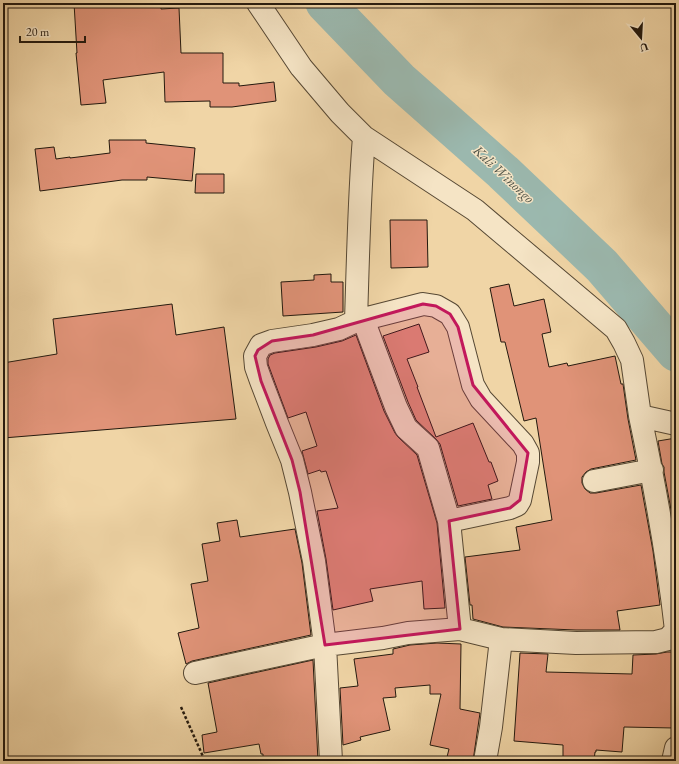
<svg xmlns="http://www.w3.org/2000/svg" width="679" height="764" font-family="'EB Garamond',serif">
<rect width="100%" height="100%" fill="#f0d5a6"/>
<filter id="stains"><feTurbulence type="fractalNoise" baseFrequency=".005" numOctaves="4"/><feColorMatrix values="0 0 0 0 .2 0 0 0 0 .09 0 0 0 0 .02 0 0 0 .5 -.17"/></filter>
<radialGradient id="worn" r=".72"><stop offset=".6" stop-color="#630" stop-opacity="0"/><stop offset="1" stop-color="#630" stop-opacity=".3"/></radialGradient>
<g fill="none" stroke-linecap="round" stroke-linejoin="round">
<path stroke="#9bb8ae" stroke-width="39" d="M325,3L399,80L503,172L602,266L676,352"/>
</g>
<path fill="#e09378" stroke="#23190e" d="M74,3H161V9L179,8L181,53H223V83H239V86L274,82L276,101L232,107H210V101L165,102L164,72L103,80L106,103L81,105L76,53H77Z
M109,140H146V143L195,148L192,181L147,177V180H122L40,191L35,149L54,147L56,159L70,157V158L110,153Z
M196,174H224V193H195Z
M390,220H427L428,267L391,268Z
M331,274V282H343V312L283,316L281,282L314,280V275Z
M509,284L514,306L544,299L551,332L542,334L549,367L567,363L568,366L615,356L621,384H623L628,419L636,460L591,469L586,472L582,477V483L585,489L590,493H596L641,485L653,551L660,605L617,611L620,630H576L503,627L473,619L472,605H470L465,557L520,550L516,527L552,520L536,418L524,421L505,342H501L490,288Z
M172,304L176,335L224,327L236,419L3,438V363L57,354L53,319Z
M419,324L429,352L407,359L418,387H417L436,437L473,423L489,462H491L498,481L488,485L492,499L458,506L440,444L436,439L416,420L408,402L383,336Z
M356,335L384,411L395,433L398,437L417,455L437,523L445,608L424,609L422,581L370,589L373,601L333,610L326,559L317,511L338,508L326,471L321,472L320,470L308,474L302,451L317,446L306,412L288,418L268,364V359L270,355L275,353L316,347L342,341Z
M676,438V525L674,526L664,472V467L662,464L658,441Z
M237,520L240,537L295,529L302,563L311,635L192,661L186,664L178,633L199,628L191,584L208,581L202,544L220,541L217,523Z
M437,643L461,644L460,709L480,713L473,761H446L449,749L430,745L441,694H430V685L395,688L396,697L383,698L390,730L360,737L361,740L343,745L340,688L358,686L354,659L393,654V649L410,645Z
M667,652H676L674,728L624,727L622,752L596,750V752H595L594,761H563V745L514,741L520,653L548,654L546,672L632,674L633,655L656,654Z
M313,660L318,761H263V754H261L259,744L204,753L202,735L217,732L208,683Z"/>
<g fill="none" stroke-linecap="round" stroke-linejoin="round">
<g stroke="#564834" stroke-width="24">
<path id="minor" d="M258,3L301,67L340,113L364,137L475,210L616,329L624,343L632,360L640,416L676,424
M364,137C359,198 358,260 356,321L339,329L313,335L272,341L261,345L255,356L256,367L261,381L277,423L292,460L300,492L314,561L325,645L383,638L408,633L460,629L501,639L576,643L656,642L668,639L676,630
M363,319L396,407L406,428L428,448L449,521L460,629
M356,321L423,304L436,306L450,314L458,327L473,385L481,399L523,444L528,453V462L520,500L517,505L510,508L449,521
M640,416C655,487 668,558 676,630
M594,481L652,470
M195,673L325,645L331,761
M485,761L491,727L501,639
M673,761L676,748"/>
</g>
<path stroke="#23190e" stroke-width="2.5" stroke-dasharray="3 2" stroke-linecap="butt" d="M181,707L205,761"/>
<use href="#minor" stroke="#f5e4c5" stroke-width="22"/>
</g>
<path fill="#c2185b" fill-opacity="0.2" stroke="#c2185b" stroke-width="3" stroke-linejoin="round" d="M423,304L436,306L450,314L458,327L473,385L528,453L520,500L510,508L449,521L460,629L325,645L300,492L292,460L261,381L255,356L258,350L272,341L313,335Z"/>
<g text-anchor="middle" stroke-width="3" stroke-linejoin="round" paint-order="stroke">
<g font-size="14" font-style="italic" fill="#4d5146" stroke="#f5e4c5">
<text transform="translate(504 174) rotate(43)" y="5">Kali Winongo</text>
</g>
</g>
<rect width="679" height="764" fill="none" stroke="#f0d5a6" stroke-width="16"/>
<rect x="4" y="4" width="671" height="756" fill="none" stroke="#23190e" stroke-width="2"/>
<rect x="8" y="8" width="663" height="748" fill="none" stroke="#23190e"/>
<g transform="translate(641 38) rotate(162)" stroke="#f5e4c5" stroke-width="3" paint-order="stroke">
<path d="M0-3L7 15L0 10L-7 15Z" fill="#23190e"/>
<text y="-6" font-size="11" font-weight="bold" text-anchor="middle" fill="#23190e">U</text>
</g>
<path d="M20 36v6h65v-6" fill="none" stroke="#23190e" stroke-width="2"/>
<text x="26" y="36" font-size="12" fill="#23190e" stroke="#f5e4c5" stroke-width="3" paint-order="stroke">20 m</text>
<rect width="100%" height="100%" filter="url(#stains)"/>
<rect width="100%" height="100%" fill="url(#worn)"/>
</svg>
